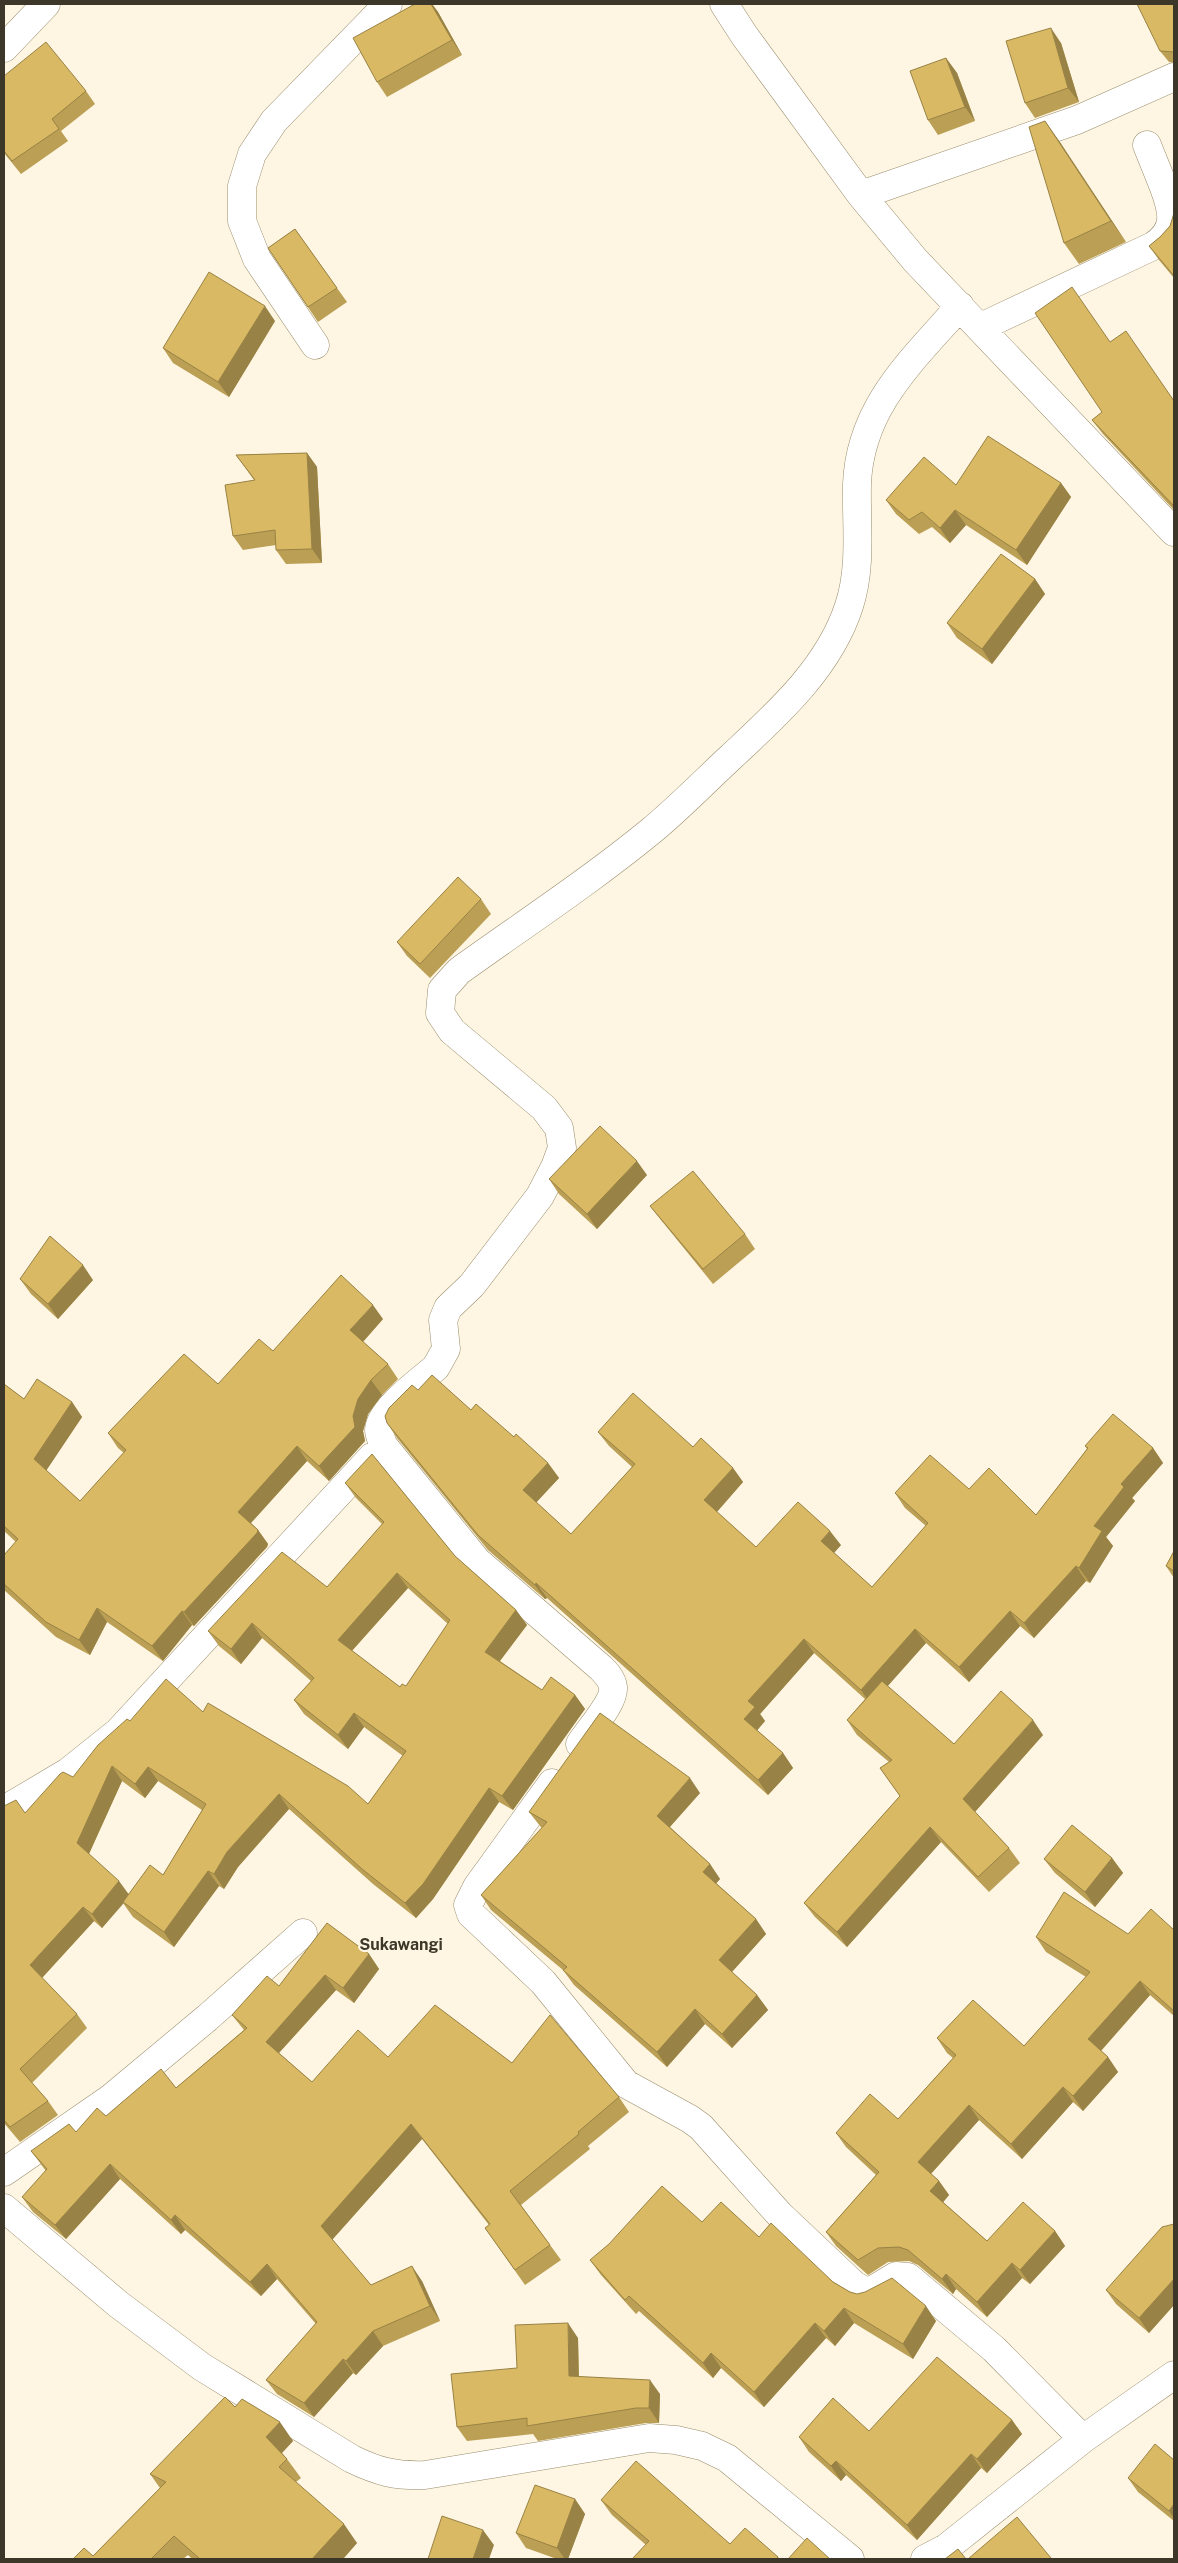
<svg xmlns="http://www.w3.org/2000/svg" width="1178" height="2563" font-family="'Public Sans',sans-serif">
<rect width="100%" height="100%" fill="#fef6e2"/>
<g fill="none" stroke-linecap="round" stroke-linejoin="round">
<g stroke="#998c6d" stroke-width="29">
<path id="street" d="M724,4L744,35L861,195L915,260L1174,532
M4,48L46,4
M861,195L1077,120L1174,77
M981,327L1153,246C1178,230 1173,211 1163,185C1158,172 1152,158 1147,145
M315,345L257,259L242,221V186L252,154L274,121L388,4
M580,1744C588,1731 615,1702 613,1687C612,1679 606,1673 601,1668L477,1561L383,1445C382,1441 379,1434 379,1430C380,1409 421,1381 436,1367L446,1349L443,1320L448,1308L472,1285L540,1196L555,1167L562,1148L559,1128L544,1108L452,1031L440,1013L442,990L459,971C523,925 590,881 651,831C679,808 705,781 731,757C777,714 829,668 849,606C862,567 856,524 857,484C860,406 913,360 960,306
M552,1783L477,1887L468,1905L471,1914L543,1982L626,2084L690,2119L701,2127L780,2215L854,2285L868,2293L896,2276L908,2277L994,2349L1083,2439
M4,1810L68,1772L118,1732L372,1457
M4,2172L111,2098L207,2018L303,1933
M4,2208L118,2304L202,2367L352,2459C379,2472 395,2476 425,2475L649,2438L676,2440L702,2446L727,2458L850,2559
M925,2559L946,2548L1083,2439L1174,2375"/>
</g>
<use href="#street" stroke="#fff" stroke-width="28"/>
</g>
<path fill="#bb9f55" fill-rule="evenodd" d="M415,4H432L438,12L462,55L387,97L377,82Z
M1174,4V63L1169,62L1160,51Z
M1061,43L1079,102L1035,118L1025,103Z
M946,58L957,73L975,121L938,135L928,120Z
M4,76L86,91L95,104L61,131L68,141L21,174L4,153Z
M1045,121L1126,242L1079,264L1064,243Z
M1174,213V278L1159,260L1149,246L1160,237L1170,226Z
M295,229L347,302L318,322L268,248Z
M275,321L229,397L173,363L163,348Z
M1110,342L1174,401V510L1103,434L1092,420L1102,412Z
M307,453L317,467L322,563L286,564L276,550V545L243,550L233,536L254,480L236,455Z
M1061,483L1071,497L1027,565L966,525L950,543L932,527L919,534L896,514L886,500L956,485Z
M1035,579L1045,594L992,664L957,638L947,623Z
M481,899L491,914L430,978L407,956L397,942Z
M647,1175L597,1229L559,1194L549,1179Z
M650,1206L745,1234L755,1249L713,1284L661,1220Z
M20,1279L93,1280L58,1319L31,1294Z
M383,1319L363,1342L388,1364L398,1379L382,1395L368,1414L363,1431L365,1441L329,1481L307,1461L251,1523L258,1530L268,1544L267,1547L194,1626L192,1625L163,1661L107,1622L90,1655L56,1637L4,1590V1555L16,1542L4,1531V1384L24,1399L72,1402L82,1417L46,1470L80,1501L124,1453L118,1448L108,1433L218,1384L273,1351Z
M418,1390L471,1410L514,1437L548,1463L559,1478L536,1502L571,1534L632,1467L609,1446L598,1432L693,1447L733,1468L743,1482L717,1512L756,1547L841,1545L834,1553L872,1587L926,1526L905,1508L895,1493L969,1489L1036,1515L1087,1449L1085,1446L1153,1448L1163,1463L1132,1498L1135,1501L1106,1537L1113,1546L1090,1583L1086,1581L1034,1638L1020,1626L969,1682L926,1643L887,1686L954,1744L1043,1735L975,1812L1009,1848L1020,1863L989,1892L941,1842L847,1947L815,1917L804,1903L900,1796L880,1768L889,1762L857,1735L847,1720L865,1699L814,1653L760,1714L765,1721L757,1730L783,1753L793,1768L768,1795L547,1598L545,1599L488,1550L397,1438L387,1423Z
M345,1483L455,1556L516,1610L527,1625L500,1661L542,1690L575,1695L585,1709L513,1810L499,1802L433,1899L416,1918L373,1884L289,1809L238,1867L224,1889L219,1886L174,1947L133,1917L123,1903L102,1928L94,1921L42,1978L77,2014L87,2028L32,2083L48,2101L58,2115L20,2142L4,2123V1806L25,1813L73,1777L130,1721L203,1712L368,1804L403,1756L364,1727L348,1749L304,1714L294,1700L311,1681L262,1638L241,1664L219,1646L208,1631L327,1587L383,1525L356,1498ZM408,1588L448,1624L406,1686L400,1687L352,1651ZM122,1781L145,1798L158,1781L202,1810L163,1875L128,1894L89,1854Z
M1174,1551V1578L1166,1566Z
M700,1793L670,1827L710,1864L720,1879L716,1883L756,1919L766,1934L732,1972L757,1995L768,2010L732,2048L705,2024L667,2067L574,1985L563,1970L491,1910L481,1895L542,1828L540,1826L529,1812Z
M1112,1858L1123,1873L1095,1907L1055,1873L1044,1859Z
M1174,1930V2016L1150,1995L1101,2051L1108,2057L1118,2072L1083,2111L1073,2102L1022,2159L979,2120L931,2174L939,2181L949,2195L943,2202L987,2241L1055,2231L1065,2246L1030,2284L1022,2278L987,2317L956,2289L953,2294L918,2265L909,2261L888,2262L868,2275L836,2246L826,2232L876,2175L846,2147L836,2133L898,2119L953,2058L947,2053L937,2038L1024,2046L1086,1977L1046,1952L1036,1937L1128,1934Z
M369,1954L379,1969L354,2003L336,1990L279,2053L312,2082L388,2057L512,2063L619,2097L629,2112L588,2146L590,2149L521,2205L561,2260L525,2285L485,2228L489,2225L422,2139L332,2240L371,2285L422,2281L440,2321L383,2346L356,2375L353,2373L314,2417L277,2394L266,2380L316,2324L277,2279L261,2296L185,2230L181,2234L120,2179L66,2239L33,2212L22,2197L46,2171L31,2151L76,2132L106,2116L176,2088L244,2030L232,2015L279,1986Z
M702,2222L759,2237L850,2292L936,2321L913,2359L854,2323L835,2346L826,2338L764,2407L721,2368L713,2378L639,2311L636,2314L601,2275L590,2260Z
M1174,2224V2305L1149,2333L1116,2304L1106,2290Z
M578,2338L579,2377L660,2394L659,2423H646L538,2441L533,2434L467,2441L457,2427L517,2368Z
M235,2407L293,2441L282,2453L287,2459L301,2478L296,2482L357,2543L343,2559H192L188,2555L183,2559H73L93,2556L160,2488L150,2474Z
M1012,2420L1022,2434L987,2473L981,2468L917,2540L846,2475L841,2481L809,2452L799,2437Z
M1174,2460V2521L1138,2492L1128,2478Z
M575,2499L585,2514L568,2559H557L526,2548L516,2533Z
M601,2500L730,2544L778,2557L780,2559H632L646,2545L612,2515Z"/>
<path fill="#988245" d="M431,4H432L438,12L462,55L452,40Z
M1051,28L1061,43L1079,102L1068,88Z
M946,58L957,73L975,121L965,107Z
M1045,121L1060,142L1126,242L1111,221Z
M265,306L275,321L229,397L218,382Z
M307,453L317,467L322,563L312,549Z
M1061,483L1071,497L1027,565L1016,550Z
M955,510L966,525L950,543L940,528Z
M1035,579L1045,594L992,664L982,649Z
M637,1161L647,1175L597,1229L587,1214Z
M83,1265L93,1280L58,1319L48,1304Z
M373,1305L383,1319L360,1345L350,1330Z
M371,1380L382,1395L368,1414L363,1431L365,1441L329,1481L319,1466L353,1416L358,1399Z
M72,1402L82,1417L44,1474L34,1459Z
M297,1446L307,1461L248,1526L238,1512Z
M1153,1448L1163,1463L1132,1498L1135,1501L1106,1537L1113,1546L1090,1583L1079,1568L1094,1526L1121,1484Z
M548,1463L559,1478L534,1505L523,1490Z
M733,1468L743,1482L714,1515L704,1500Z
M258,1530L268,1544L267,1547L194,1626L184,1612Z
M830,1531L841,1545L831,1556L821,1541Z
M1076,1566L1086,1581L1034,1638L1024,1623Z
M397,1573L408,1588L348,1655L338,1640Z
M536,1583L547,1598L545,1599L535,1585Z
M97,1608L107,1622L90,1655L79,1640Z
M516,1610L527,1625L496,1666L485,1652Z
M182,1611L192,1625L163,1661L152,1646Z
M1010,1611L1020,1626L969,1682L959,1667Z
M252,1623L262,1638L241,1664L231,1649Z
M915,1629L926,1643L871,1705L861,1690Z
M804,1639L814,1653L760,1714L765,1721L754,1734L744,1719L748,1701Z
M575,1695L585,1709L513,1810L502,1796Z
M354,1713L364,1727L348,1749L338,1735Z
M1033,1720L1043,1735L973,1814L963,1799Z
M783,1753L793,1768L768,1795L758,1780Z
M112,1766L122,1781L87,1858L77,1843Z
M148,1767L158,1781L145,1798L135,1784Z
M690,1778L700,1793L667,1830L657,1816Z
M489,1788L499,1802L433,1899L416,1918L405,1903Z
M279,1794L289,1809L238,1867L224,1889L214,1874L227,1852Z
M930,1827L941,1842L847,1947L837,1932Z
M1112,1858L1123,1873L1095,1907L1085,1892Z
M710,1864L720,1879L714,1886L703,1872Z
M208,1871L219,1886L174,1947L164,1932Z
M119,1881L130,1896L102,1928L92,1914Z
M83,1907L94,1921L40,1980L30,1965Z
M756,1919L766,1934L729,1975L719,1960Z
M369,1954L379,1969L354,2003L343,1988Z
M325,1975L336,1990L276,2056L266,2042Z
M1140,1981L1150,1995L1098,2054L1088,2039Z
M757,1995L768,2010L732,2048L722,2034Z
M695,2009L705,2024L667,2067L657,2052Z
M1108,2057L1118,2072L1083,2111L1073,2096Z
M1063,2087L1073,2102L1022,2159L1011,2144Z
M969,2105L979,2120L928,2177L918,2162Z
M411,2124L422,2139L331,2241L321,2226Z
M110,2164L120,2179L66,2239L55,2225Z
M939,2181L949,2195L940,2206L930,2191Z
M175,2215L185,2230L181,2234L171,2220Z
M1055,2231L1065,2246L1030,2284L1020,2270Z
M1012,2263L1022,2278L987,2317L977,2302Z
M267,2264L277,2279L261,2296L250,2282Z
M412,2266L422,2281L440,2321L430,2306Z
M946,2274L956,2289L953,2294L942,2279Z
M1174,2279V2305L1149,2333L1139,2318Z
M926,2306L936,2321L913,2359L903,2344Z
M844,2308L854,2323L835,2346L824,2331Z
M568,2323L578,2338L579,2391L569,2376Z
M815,2323L826,2338L764,2407L754,2392Z
M373,2331L383,2346L356,2375L346,2361Z
M711,2353L721,2368L713,2378L703,2363Z
M343,2359L353,2373L314,2417L304,2403Z
M650,2380L660,2394L659,2423L649,2408Z
M1012,2420L1022,2434L987,2473L977,2459Z
M280,2422L293,2441L279,2456L266,2437Z
M971,2454L981,2468L917,2540L907,2525Z
M836,2461L846,2475L841,2481L831,2466Z
M575,2499L585,2514L568,2559H565L557,2548Z
M1174,2504V2518L1169,2511Z
M344,2524L357,2543L343,2559H312Z
M483,2530L494,2545L489,2559H473Z"/>
<path fill="#d9b963" stroke="#988245" fill-rule="evenodd" d="M415,4H431L452,40L377,82L353,38Z
M1137,4H1174V52L1160,51Z
M1051,28L1068,88L1025,103L1006,41Z
M46,42L86,91L52,119L59,129L12,161L4,151V76Z
M946,58L965,107L928,120L910,71Z
M1045,121L1111,221L1064,243L1029,127Z
M1174,213V276L1149,246L1160,237L1170,226Z
M295,229L337,288L308,307L268,248Z
M209,272L265,306L218,382L163,348Z
M1072,287L1110,342L1126,331L1174,401V506L1092,420L1102,412L1035,313Z
M988,436L1061,483L1016,550L955,510L940,528L922,512L909,520L886,500L924,457L956,485Z
M307,453L312,549L276,550L275,530L233,536L225,485L255,480L236,455Z
M1001,554L1035,579L982,649L947,623Z
M458,877L481,899L420,964L397,942Z
M600,1126L637,1161L587,1214L549,1179Z
M693,1171L745,1234L703,1269L650,1206Z
M50,1236L83,1265L48,1304L20,1279Z
M341,1275L373,1305L350,1330L388,1364L371,1380L358,1399L353,1416L355,1427L319,1466L297,1446L238,1512L258,1530L257,1533L184,1612L182,1611L152,1646L97,1608L79,1640L46,1622L4,1584V1555L18,1539L4,1526V1384L24,1399L37,1379L72,1402L34,1459L80,1501L126,1450L108,1433L184,1354L218,1384L259,1339L273,1351Z
M432,1375L471,1410L476,1404L514,1437L516,1434L548,1463L523,1490L571,1534L635,1464L598,1432L633,1393L693,1447L701,1438L733,1468L704,1500L756,1547L798,1502L830,1531L821,1541L872,1587L928,1523L895,1493L930,1455L969,1489L989,1468L1036,1515L1088,1448L1085,1446L1113,1414L1153,1448L1121,1484L1124,1487L1094,1526L1102,1531L1079,1568L1076,1566L1024,1623L1010,1611L959,1667L915,1629L861,1690L804,1639L748,1701L755,1707L744,1719L783,1753L758,1780L536,1583L535,1585L478,1535L387,1423L385,1416L389,1408L412,1385L418,1390Z
M372,1454L455,1556L516,1610L485,1652L542,1690L551,1677L575,1695L502,1796L489,1788L423,1884L405,1903L362,1869L279,1794L227,1852L214,1874L208,1871L164,1932L123,1902L150,1865L163,1875L206,1804L148,1767L135,1784L112,1766L77,1843L119,1881L92,1914L83,1907L30,1965L77,2014L20,2069L48,2101L10,2127L4,2120V1806L16,1800L25,1813L60,1774L63,1772L73,1777L98,1745L127,1719L130,1721L166,1679L203,1712L208,1703L348,1786L368,1804L406,1751L354,1713L338,1735L294,1700L314,1678L252,1623L231,1649L208,1631L282,1552L327,1587L384,1522L345,1483ZM397,1573L450,1620L406,1686L402,1684L400,1687L338,1640Z
M1174,1551V1571L1166,1566Z
M882,1681L954,1744L1001,1691L1033,1720L963,1799L1009,1848L978,1877L930,1827L837,1932L804,1903L900,1796L880,1768L892,1760L847,1720Z
M600,1713L690,1778L657,1816L710,1864L703,1872L756,1919L719,1960L757,1995L722,2034L695,2009L657,2052L563,1970L567,1967L481,1895L547,1822L529,1812Z
M1072,1825L1112,1858L1085,1892L1044,1859Z
M1064,1892L1128,1934L1151,1909L1174,1930V2011L1140,1981L1088,2039L1108,2057L1073,2096L1063,2087L1011,2144L969,2105L918,2162L939,2181L930,2191L987,2241L1023,2202L1055,2231L1020,2270L1012,2263L977,2302L946,2274L942,2279L908,2250L899,2247L878,2248L858,2260L826,2232L879,2172L836,2133L870,2094L898,2119L956,2055L937,2038L973,2000L1024,2046L1090,1972L1036,1937Z
M327,1923L369,1954L343,1988L325,1975L266,2042L312,2082L358,2030L388,2057L435,2005L512,2063L550,2015L619,2097L578,2132L579,2134L510,2191L550,2245L515,2270L485,2228L490,2224L411,2124L321,2226L371,2285L412,2266L430,2306L373,2331L346,2361L343,2359L304,2403L266,2380L317,2322L267,2264L250,2282L175,2215L171,2220L110,2164L55,2225L22,2197L47,2169L31,2151L69,2124L76,2132L97,2108L106,2116L161,2069L176,2088L247,2028L232,2015L267,1976L279,1986Z
M662,2186L702,2222L721,2202L759,2237L771,2223L833,2282L850,2292L857,2294L865,2292L892,2278L926,2306L903,2344L844,2308L824,2331L815,2323L754,2392L711,2353L703,2363L629,2296L625,2300L590,2260L609,2244Z
M1174,2224V2279L1139,2318L1106,2290L1162,2227Z
M568,2323L569,2376L650,2380L649,2408H636L527,2426V2418L457,2427L451,2374L517,2368L515,2325Z
M937,2357L1012,2420L977,2459L971,2454L907,2525L836,2461L831,2466L799,2437L833,2398L869,2431Z
M225,2397L235,2407L242,2399L280,2422L266,2437L287,2459L279,2467L344,2524L312,2559H200L174,2536L151,2559H73L84,2548L93,2556L166,2482L150,2474Z
M1155,2444L1174,2460V2504L1169,2511L1128,2478Z
M636,2461L730,2544L745,2528L778,2557L776,2559H632L649,2541L601,2500Z
M535,2485L575,2499L557,2548L516,2533Z
M442,2516L483,2530L473,2559H428Z
M1017,2517L1051,2558L1050,2559H968Z
M807,2538L830,2559H788Z
M958,2549L966,2559H945Z"/>
<g text-anchor="middle" stroke-width="4" stroke-linejoin="round" paint-order="stroke">
<g font-size="16" font-weight="bold" fill="#3c3729" stroke="#fef6e2">
<text x="401" y="1950">Sukawangi</text>
</g>
</g>
<rect width="1178" height="2563" fill="none" stroke="#3c3729" stroke-width="10"/>
</svg>
